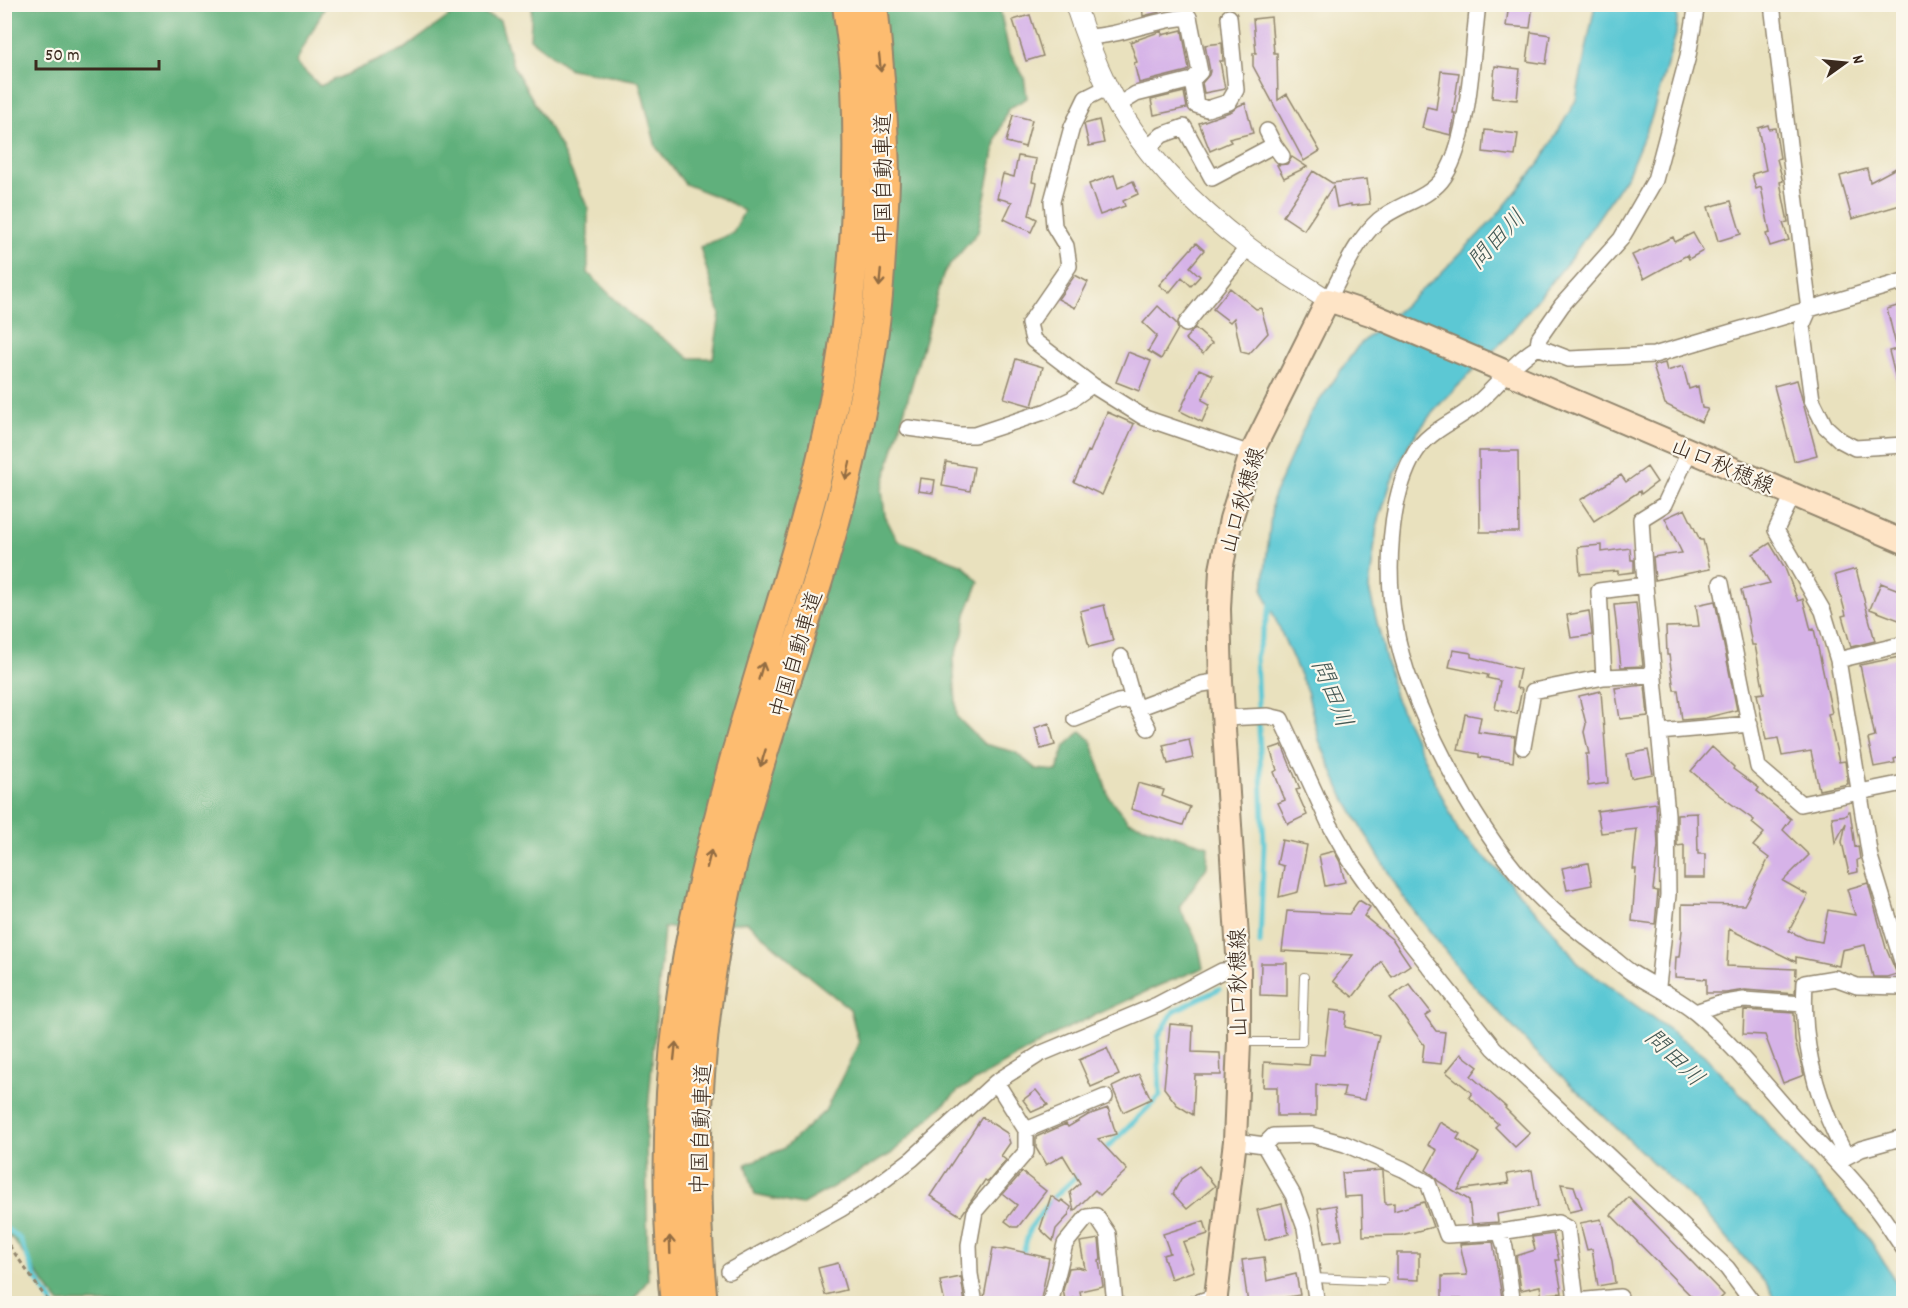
<svg xmlns="http://www.w3.org/2000/svg" width="1908" height="1308" font-family="Dekko,'Klee One',sans-serif">
<rect width="100%" height="100%" fill="#fbf7ec"/>
<filter id="ink" filterUnits="userSpaceOnUse"><feTurbulence type="fractalNoise" baseFrequency=".0167" numOctaves="2"/><feDisplacementMap in="SourceGraphic" scale="12" xChannelSelector="R" yChannelSelector="G"/><feConvolveMatrix kernelMatrix="1 2 1 2 8 2 1 2 1" color-interpolation-filters="sRGB"/></filter>
<filter id="wash" filterUnits="userSpaceOnUse"><feTurbulence type="fractalNoise" baseFrequency=".008" numOctaves="4" result="noise"/><feDisplacementMap in="SourceGraphic" scale="24" xChannelSelector="R" yChannelSelector="G"/><feGaussianBlur stdDeviation="1.35" result="paint"/><feColorMatrix in="noise" values="0 0 0 0 0 0 0 0 0 0 0 0 0 0 0 0 0 1.4 0 .05"/><feComposite in="paint" operator="in"/></filter>
<g filter="url(#wash)">
<rect width="100%" height="100%" fill="#e9e1be"/>
<path fill="#60b07b" stroke="#4e6d4c" stroke-width="1.5" d="M5,5H326L296,62L320,86L404,49L463,6L500,20L513,66L560,146L588,208V273L632,316L690,358H713L720,314L700,247L733,233L744,211L725,200L685,184L656,147L639,81L570,69L530,39L532,5H999L1009,52L1024,77L1027,98L1008,109L997,137L978,232L944,272L882,489L885,516L897,540L963,565L979,582L966,614L963,634L953,661L957,717L984,744L1015,752L1036,769L1057,771L1065,746L1081,731L1091,740L1109,797L1128,821L1208,846L1207,867L1179,907L1198,942L1203,968L1160,985L1057,1033L958,1091L891,1154L801,1205L755,1195L746,1164L783,1149L825,1111L859,1043L850,1009L811,978L747,922L664,928L646,1132L648,1280L631,1303H59L12,1238L5,1236Z"/>
<path fill="#5cc8d4" stroke="#4c7979" stroke-width="1.5" d="M1595,5H1678L1676,34L1651,119L1628,174L1572,257L1505,339L1434,410L1409,444L1391,482L1377,526L1369,589L1395,697L1459,832L1503,875L1551,928L1580,965L1704,1055L1764,1119L1794,1155L1869,1238L1900,1289L1903,1297V1303H1778L1767,1285L1700,1207L1538,1054L1465,976L1403,897L1343,796L1319,740L1307,691L1263,591L1273,497L1310,414L1358,346L1440,274L1494,219L1541,161L1576,100Z"/>
<g fill="none" stroke-linecap="round" stroke-linejoin="round">
<path stroke="#5cc8d4" stroke-width="5" d="M1260,944L1264,844L1256,657L1272,600
M1102,1153L1160,1096L1158,1037L1174,1011L1219,989
M4,1227L20,1239L35,1276L53,1304
M1022,1257L1030,1228L1054,1197L1080,1173"/>
</g>
<g id="blocks">
<path fill="#d6b3e8" d="M1142,4H1158L1159,12L1143,16Z
M1509,4H1533L1530,28L1506,26Z
M1030,15L1043,56L1026,61L1013,20Z
M1271,17L1274,53H1277L1278,100L1287,94L1320,151L1304,161L1253,66V53H1256L1253,19Z
M1182,30L1189,69L1187,71L1139,83L1134,63L1137,62L1130,42L1162,31V35Z
M1531,32L1550,35L1546,64L1527,61Z
M1222,43L1223,61H1220L1225,89L1204,93L1202,83L1209,75L1210,71L1205,45Z
M1495,66L1520,69L1517,100L1492,98Z
M1441,71L1459,73L1453,113H1455L1451,135L1422,128L1427,107L1436,109Z
M1184,92L1187,108L1154,115L1151,100Z
M1245,103L1253,133L1229,139L1231,142L1210,151L1199,123L1232,111L1238,106Z
M1013,115L1032,120L1025,147L1006,142Z
M1099,120L1104,143L1089,146L1084,124Z
M1768,125L1769,129L1775,128L1780,158L1777,159L1783,181L1780,182L1788,222L1783,223L1789,240L1770,246L1766,234L1770,233L1761,187L1756,189L1752,174L1766,170L1758,128Z
M1485,130L1518,134L1515,156L1483,152Z
M1018,156L1036,159L1032,182L1037,183L1029,215L1037,219L1031,232L1004,219L1012,202L997,198L1003,174L1014,177Z
M1292,157L1307,167L1284,178L1277,165L1287,164Z
M1896,168L1904,181V204L1852,219L1840,176L1867,169L1870,182Z
M1313,171L1332,183L1367,179L1370,204L1351,206V204L1337,207L1333,186L1304,230L1283,216Z
M1114,175L1118,188L1133,181L1138,194L1123,201L1125,206L1100,215L1089,184Z
M1731,201L1741,234L1718,241L1708,207Z
M1693,233L1703,251L1689,259L1687,255L1644,279L1632,255L1673,237L1675,242Z
M1196,243L1204,250L1190,267L1200,276L1191,286L1182,277L1169,293L1159,285Z
M1075,275L1088,282L1075,308L1058,299Z
M1230,288L1256,309L1261,308L1268,333L1249,354L1241,352L1234,318L1230,322L1213,309Z
M1904,304V390L1899,391L1889,351L1897,349L1887,309Z
M1158,306L1176,323L1178,329L1161,359L1148,351L1157,336L1143,323Z
M1195,328L1212,343L1203,354L1185,339Z
M1128,352L1151,361L1139,391L1116,382Z
M1016,359L1043,367L1032,406L1004,398Z
M1665,363L1667,371L1683,366L1689,389L1698,386L1702,408L1708,409L1701,422L1665,404L1653,366Z
M1199,369L1213,375L1202,400L1210,404L1202,422L1180,411Z
M1797,380L1817,455L1794,461L1774,386Z
M1107,412L1134,424L1102,495L1074,482L1088,451L1090,452Z
M1479,451H1518L1519,532H1480Z
M946,462L974,467L970,491L942,486Z
M1647,467L1657,482L1641,494L1640,491L1594,521L1580,500L1621,475L1626,482Z
M920,478L935,480L933,493L918,491Z
M1685,509L1700,540H1703L1710,569L1655,580L1653,557L1682,553L1665,518Z
M1770,543L1785,568L1798,601L1803,599L1811,630L1814,629L1832,713L1828,714L1839,762L1845,761L1848,784L1819,790L1811,751L1782,756L1778,738L1766,740L1757,694L1764,693L1755,645H1752L1748,623H1749L1741,590L1770,583L1753,554Z
M1602,545V552L1630,548L1631,560H1634V572L1618,574V571L1580,574L1578,547Z
M1856,569L1875,641L1851,647L1842,616L1846,615L1835,575Z
M1881,583L1904,592V622L1870,609Z
M1715,601L1737,710L1705,718L1682,720L1678,690H1674L1669,655H1667L1666,627L1699,626L1696,605Z
M1636,603L1643,666L1621,667L1614,605Z
M1104,605L1113,641L1089,647L1080,611Z
M1589,611L1592,635L1571,638L1567,615Z
M1453,650L1471,653V657L1520,669L1516,688L1522,689L1517,714L1495,709L1500,681L1487,678L1488,675L1449,667Z
M1904,656V686L1899,687L1904,702V756L1894,759L1895,763L1874,767L1868,739L1875,737L1860,665Z
M1645,685L1648,716L1620,719L1615,688Z
M1601,691L1608,783L1588,786L1586,754H1589L1584,732L1586,724L1579,696Z
M1465,714L1481,717L1478,732L1515,737L1513,762L1479,757V754L1458,750Z
M1049,723L1055,745L1041,749L1035,728Z
M1189,739L1193,758L1168,764L1163,745Z
M1282,745L1300,789L1296,790L1307,815L1288,824L1278,803L1285,800L1274,772L1277,770L1270,749Z
M1712,747L1734,767L1733,769L1759,788L1757,791L1791,819L1783,830L1809,855L1783,881L1808,895L1789,931L1806,939L1822,942L1828,910L1855,915L1847,889L1868,883L1886,948L1897,974L1887,977H1873L1865,945L1842,950L1839,966L1796,957V962L1729,929L1727,966L1796,969L1795,994L1745,990L1726,993H1706V979L1675,977L1676,957H1679L1682,930V904L1744,905L1769,858L1753,846L1764,833L1752,823L1754,820L1719,795L1691,771Z
M1648,750L1653,774L1631,778L1627,754Z
M1138,783L1164,790L1162,796L1190,807L1183,825L1131,809Z
M1656,803L1658,846L1653,890L1658,891L1655,924L1632,921L1636,869H1633L1637,829L1601,833L1597,811Z
M1848,811H1850L1855,847L1858,846L1860,859L1857,860L1858,872L1849,874L1842,842L1846,823L1835,843L1832,817L1847,815Z
M1697,813L1698,854H1705V878H1684V845L1677,846V814Z
M1282,840L1307,845L1298,892L1279,897L1284,866L1277,864Z
M1334,851L1340,862L1345,882L1325,886L1319,855Z
M1588,863L1592,885L1567,890L1562,868Z
M1359,900L1370,907L1364,916L1393,940L1410,965L1392,977L1381,961L1353,997L1333,981L1353,955L1282,951L1287,911L1349,914Z
M1261,963H1287V996L1260,995Z
M1409,984L1431,1012L1425,1016L1436,1031L1445,1032L1441,1064L1422,1062L1424,1045L1390,998Z
M1330,1010L1347,1012L1345,1027L1379,1035L1365,1100L1343,1096L1345,1087L1316,1085V1116H1277V1087H1263L1264,1062L1309,1065L1310,1054L1324,1055Z
M1744,1010L1794,1013L1795,1041L1804,1075L1783,1083L1765,1035L1743,1034Z
M1170,1024L1193,1026L1192,1052L1220,1053L1221,1075H1195L1193,1115L1177,1105L1164,1088Z
M1107,1048L1119,1075L1091,1087L1079,1060Z
M1461,1054L1478,1067L1471,1076L1506,1107L1505,1108L1530,1133L1515,1147L1495,1127L1498,1124L1469,1097L1472,1093L1446,1072Z
M1139,1074L1151,1099L1123,1112L1112,1087Z
M1036,1090L1048,1105L1032,1112L1023,1100Z
M1108,1108L1116,1134L1098,1139L1127,1170L1100,1195L1095,1190L1074,1211L1070,1192L1080,1183L1063,1155L1046,1165L1036,1148V1137L1066,1124L1068,1127L1088,1115Z
M982,1117L1007,1133L1010,1143L1001,1156L1006,1160L988,1182L985,1180L961,1216L930,1196Z
M1440,1122L1460,1134L1457,1139L1479,1153L1458,1190L1509,1183L1507,1174L1532,1170L1538,1207L1497,1214L1498,1222L1472,1224L1469,1200L1438,1181L1433,1175L1426,1170L1437,1150L1428,1145Z
M1199,1166L1215,1186L1187,1209L1173,1194L1181,1179Z
M1382,1170L1383,1171L1385,1204L1394,1203V1211L1424,1202L1433,1227L1402,1235L1363,1236L1362,1196L1344,1197L1342,1173Z
M1022,1172L1046,1191L1018,1227H1013L1005,1221L1017,1205L1003,1194Z
M1561,1184L1574,1186L1582,1209L1569,1212Z
M1051,1196L1060,1202L1062,1200L1071,1207L1068,1216L1056,1229L1053,1241L1040,1229Z
M1629,1197L1724,1295L1715,1304H1699L1611,1215Z
M1282,1204L1289,1234L1265,1240L1257,1210Z
M1336,1205L1342,1240L1324,1243L1318,1208Z
M1601,1219L1612,1261L1615,1283L1598,1286L1592,1249L1587,1250L1580,1223Z
M1204,1221L1208,1234L1183,1242L1194,1271L1171,1279L1163,1255L1170,1253L1163,1234Z
M1553,1234L1559,1260H1556L1562,1293L1548,1294L1542,1298L1540,1286L1521,1290L1516,1256L1535,1250L1532,1237Z
M1099,1239L1101,1260L1099,1261L1103,1286L1080,1291L1081,1297L1065,1300L1063,1290L1069,1268L1078,1267L1085,1269L1080,1242Z
M1493,1242L1503,1304H1471L1470,1299H1442V1276L1467,1275L1460,1244Z
M993,1248L1004,1250L1005,1248L1049,1258L1040,1304H985L984,1297Z
M1397,1253H1419V1280L1397,1279Z
M1264,1257L1267,1281L1296,1274L1300,1295L1248,1304L1242,1260Z
M838,1263L846,1290L825,1295L818,1268Z
M961,1277L965,1304H945L940,1281Z"/>
</g>
</g>
<g filter="url(#ink)">
<use href="#blocks" fill-opacity="0" stroke="#92866e" stroke-width="1.5"/>
<g fill="none" stroke-linecap="round" stroke-linejoin="round">
<g stroke="#92866e" stroke-width="10">
<path id="service" d="M1241,1042H1302L1304,977
M1313,1278L1383,1281
M1735,1304L1749,1295"/>
</g>
<g stroke="#92866e" stroke-width="18">
<path id="minor" d="M1772,4L1809,310L1802,326L1812,400L1825,426L1840,440L1855,448L1904,445
M1086,37C1122,36 1154,19 1189,17L1200,72L1192,80L1136,94L1118,105
M1192,80L1196,105L1207,109L1229,102L1236,90L1229,17
M1267,131L1274,145
M1147,149L1162,135L1184,127L1212,178L1274,145L1282,156
M1904,281L1654,355L1569,359L1538,347C1511,363 1494,392 1469,410C1450,424 1428,432 1415,453C1388,499 1386,574 1395,625C1407,702 1473,824 1525,882C1550,910 1580,933 1609,955C1617,961 1624,968 1632,973C1653,986 1676,997 1696,1013C1732,1043 1761,1080 1792,1115C1819,1145 1850,1174 1874,1206C1885,1219 1894,1235 1904,1249
M1328,300C1343,273 1356,240 1379,220C1398,204 1425,200 1441,181C1470,146 1472,50 1478,4
M1186,324L1248,247
M1538,347L1539,338L1562,305L1621,239L1655,180L1688,56L1697,4
M1092,385L1145,418L1251,454
M908,428L959,435H974L1047,411L1072,399L1092,385L1033,340L1029,324L1069,266L1066,246L1054,226L1052,201L1072,127L1086,98L1108,87
M1793,495L1776,530L1823,611L1838,660L1870,857L1904,968
M1721,583L1758,767L1801,804L1904,783
M1121,657L1133,700L1148,728
M1838,660L1904,644
M1604,677L1599,591L1645,585
M1138,708L1202,684L1221,681
M1224,718L1268,716L1281,719L1329,823L1350,860L1391,918L1494,1048L1727,1268L1754,1304
M1075,719L1118,702L1133,700
M1659,732L1750,724
M1523,747L1533,691L1604,677L1654,675
M1658,986L1668,895L1667,814L1645,585L1641,519L1665,504L1690,450
M1695,1012L1719,1004L1744,1000L1803,1004
M996,1082L1026,1130L1105,1097
M1235,1141L1264,1145L1293,1195L1305,1228L1317,1304
M1264,1145L1273,1136L1312,1135L1345,1144L1403,1169L1428,1183L1447,1235L1500,1232L1558,1223L1567,1228L1576,1301L1620,1297
M1846,1156C1817,1102 1801,1045 1805,983L1835,978L1857,986L1904,987
M1838,1161L1861,1149L1904,1137
M1500,1232L1505,1247L1512,1298L1516,1304
M729,1271L841,1209L868,1192L912,1159L996,1082L1040,1054L1157,1005L1222,971L1239,970
M975,1304L970,1274L969,1245L975,1211L1026,1152V1130
M1050,1304L1065,1244L1087,1217L1096,1216L1108,1234L1115,1304
M1193,1304L1216,1296
M1549,1304L1576,1301"/>
</g>
<g stroke="#92866e" stroke-width="22">
<path id="tertiary" d="M1075,4C1084,32 1094,59 1107,86C1138,149 1192,205 1248,247C1273,266 1301,283 1328,300"/>
</g>
<g stroke="#92866e" stroke-width="26">
<path id="secondary" d="M1215,1304L1235,1141L1239,1042V970L1221,681L1219,609L1221,570L1231,519L1251,454L1328,300L1373,315L1904,542"/>
</g>
<g stroke="#92866e" stroke-width="32">
<path id="motorway" d="M675,1304C665,1202 666,1100 681,999C691,924 710,851 729,779C767,638 820,500 842,355C855,266 860,174 856,84C855,57 850,31 847,4
M703,1304C686,1137 702,965 748,804C783,682 829,564 855,440C870,373 879,305 882,236C883,217 885,197 885,177C884,119 879,62 873,4"/>
</g>
<path stroke="#92866e" stroke-width="3" stroke-dasharray="4.5 4.5" stroke-linecap="butt" d="M4,1238L50,1304"/>
<use href="#service" stroke="#fff" stroke-width="8"/>
<use href="#minor" stroke="#fff" stroke-width="15"/>
<use href="#tertiary" stroke="#fff" stroke-width="20"/>
<use href="#secondary" stroke="#fee4c6" stroke-width="22"/>
<use href="#motorway" stroke="#fdbc70" stroke-width="28"/>
</g>
<defs><path id="oneway-shaft" d="M-6 0H5M1.5-3L5.5 0L1.5 3" fill="none" stroke-width="1.6" stroke-linecap="round" stroke-linejoin="round" transform="scale(1.5)"/></defs>
<g stroke="#926c43">
<use href="#oneway-shaft" transform="translate(880 63) rotate(84)"/>
<use href="#oneway-shaft" transform="translate(880 278) rotate(95)"/>
<use href="#oneway-shaft" transform="translate(848 471) rotate(103)"/>
<use href="#oneway-shaft" transform="translate(761 671) rotate(-74)"/>
<use href="#oneway-shaft" transform="translate(763 758) rotate(107)"/>
<use href="#oneway-shaft" transform="translate(709 859) rotate(-76)"/>
<use href="#oneway-shaft" transform="translate(675 1051) rotate(-84)"/>
<use href="#oneway-shaft" transform="translate(670 1245) rotate(-92)"/>
</g>
</g>
<g text-anchor="middle" stroke-width="4.5" stroke-linejoin="round" paint-order="stroke">
<g font-size="22" fill="#3b2a1e" stroke="#fbf7ec">
<text transform="translate(882 179) rotate(-90)" y="8">中国自動車道</text>
<text transform="translate(1723 465) rotate(23)" y="8">山口秋穂線</text>
<text transform="translate(1241 500) rotate(-74)" y="8">山口秋穂線</text>
<text transform="translate(795 654) rotate(-73)" y="8">中国自動車道</text>
<text transform="translate(1237 983) rotate(-91)" y="8">山口秋穂線</text>
<text transform="translate(700 1129) rotate(-88)" y="8">中国自動車道</text>
</g>
<g font-size="24" font-style="italic" fill="#455955" stroke="#fbf7ec">
<text transform="translate(1496 239) rotate(-47)" y="8">問田川</text>
<text transform="translate(1333 693) rotate(68)" y="8">問田川</text>
<text transform="translate(1675 1057) rotate(44)" y="8">問田川</text>
</g>
</g>
<rect width="1908" height="1308" fill="none" stroke="#fbf7ec" stroke-width="24"/>
<g transform="translate(1845 63) rotate(75)" stroke="#fbf7ec" stroke-width="4.5" paint-order="stroke">
<path d="M0-4.5L10 22L0 15L-10 22Z" fill="#3b2a1e"/>
<text y="-9" font-size="16" font-weight="bold" text-anchor="middle" fill="#3b2a1e">N</text>
</g>
<path d="M36 60v9h123v-9" fill="none" stroke="#3b2a1e" stroke-width="3"/>
<text x="45" y="60" font-size="18" fill="#3b2a1e" stroke="#fbf7ec" stroke-width="4.5" paint-order="stroke">50 m</text>
</svg>
